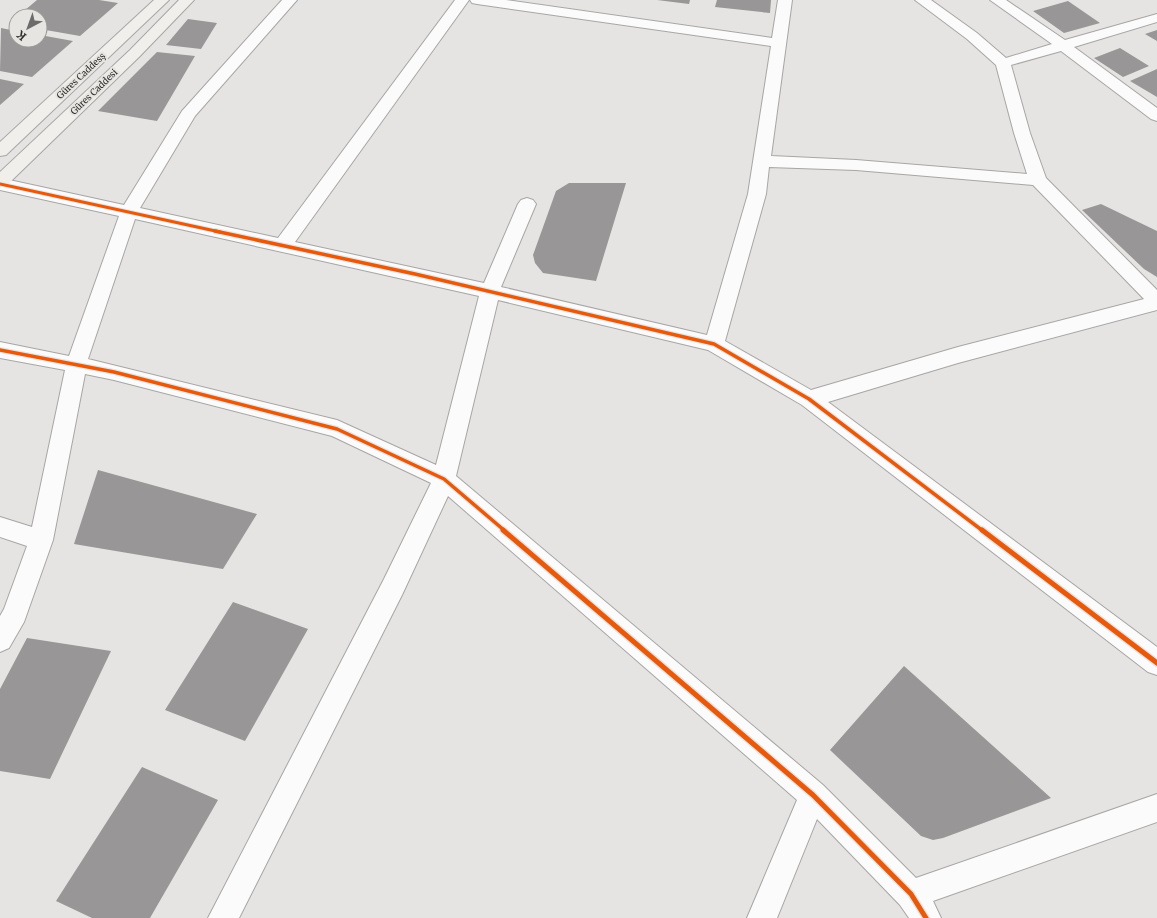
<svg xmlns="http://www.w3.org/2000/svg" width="1157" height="918" font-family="Merriweather,serif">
<rect width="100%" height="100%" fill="#e6e4e2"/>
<path fill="#989696" d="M37,0H99L118,3L80,36L40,29V16H18Z
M657,0H690L689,4Z
M717,0H771L770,13L715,7Z
M1068,1L1100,23L1064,33L1033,11Z
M188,19L217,23L201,49L166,45Z
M1,28L16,31V40H40V35L73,41L32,77L0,71Z
M1157,30V41L1145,34Z
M1120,48L1149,66L1123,77L1094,58Z
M157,52L195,56L157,121L98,111Z
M1157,69V97L1130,81Z
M0,79L24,84L0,105Z
M569,183H626L596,281L543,273L535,263L533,255L556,191Z
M1101,204L1157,231V277L1144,269L1082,210Z
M98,470L257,514L223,569L74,544Z
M233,602L308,629L245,741L165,710Z
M27,638L111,651L50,779L0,771V689Z
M904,666L1051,798L943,838L933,840L921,836L830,750Z
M142,767L218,800L150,918H92L56,901Z"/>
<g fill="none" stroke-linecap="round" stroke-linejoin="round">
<g stroke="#a7a6a4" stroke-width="2">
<path id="street" d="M282,0H297L195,116L140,208L278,238L455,0H469L295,242L484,283L518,204L521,200L527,198L533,200L536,204L501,287L707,335L748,194L771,46L477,4L472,3L470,0H506L772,38L778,0H792L771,156L856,160L1027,174L1014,133L996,65L967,39L915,0H931L977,33L1006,58L1052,44L990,0H1006L1065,40L1157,14V22L1074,47L1157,108V121L1151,119L1061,51L1011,65L1030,133L1046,178L1157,290V310L958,363L828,402L1157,647V675L1148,672L802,405L708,350L498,300L456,476L823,785L916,878L1157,794V822L933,901L941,918H909L900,905L817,819L777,918H747L797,800L448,496L402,595L239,918H208L384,579L431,483L332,436L114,380L85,374L53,540L24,622L9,648L0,652V616L4,609L27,546L0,537V517L32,527L65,370L0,358V342L69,356L119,216L0,190V178L124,205L182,111ZM769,167L856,170L1033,185L1144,299L958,347L811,390L725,341L766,194ZM135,219L479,296L436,465L337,420L88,359Z"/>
</g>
<g stroke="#a7a6a4" stroke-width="2">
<path id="secondary" d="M154,0H169L6,155L0,156V142Z
M179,0H194L140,56L6,186L0,188V172L130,50Z"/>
</g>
<use href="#street" fill="#fbfbfb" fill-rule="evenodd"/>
<use href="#secondary" fill="#f0efec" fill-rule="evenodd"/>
<g stroke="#e7e5e1" stroke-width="5">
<path id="cycleway-far2" d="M0,184L220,232"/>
</g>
<g stroke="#e7e5e1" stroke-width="6">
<path id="cycleway-far1" d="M215,231L415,274L714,344L809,399L983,531
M0,350L114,372L337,429L444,479L505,531"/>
</g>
<g stroke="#e7e5e1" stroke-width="8">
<path id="cycleway" d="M503,530L813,795L911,894L926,918
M982,530L1157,663"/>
</g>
<use href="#cycleway-far2" stroke="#e8590c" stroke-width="3"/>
<use href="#cycleway-far1" stroke="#e8590c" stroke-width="3.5"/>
<use href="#cycleway" stroke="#e8590c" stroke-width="5"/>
</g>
<g text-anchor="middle" stroke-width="4" stroke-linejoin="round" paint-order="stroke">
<g font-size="9" fill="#2d2c2b" stroke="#e7e5e1">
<text transform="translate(81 76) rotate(-43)" y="3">Güres Caddesş</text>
<text transform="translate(94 92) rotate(-44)" y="3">Güres Caddesi</text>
</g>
</g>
<g transform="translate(28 28) rotate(221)"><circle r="19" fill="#e7e5e1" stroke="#9d9b98"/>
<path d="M0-3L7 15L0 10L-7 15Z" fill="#6e6c6b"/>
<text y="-6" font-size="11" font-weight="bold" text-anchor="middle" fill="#2d2c2b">K</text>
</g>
</svg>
